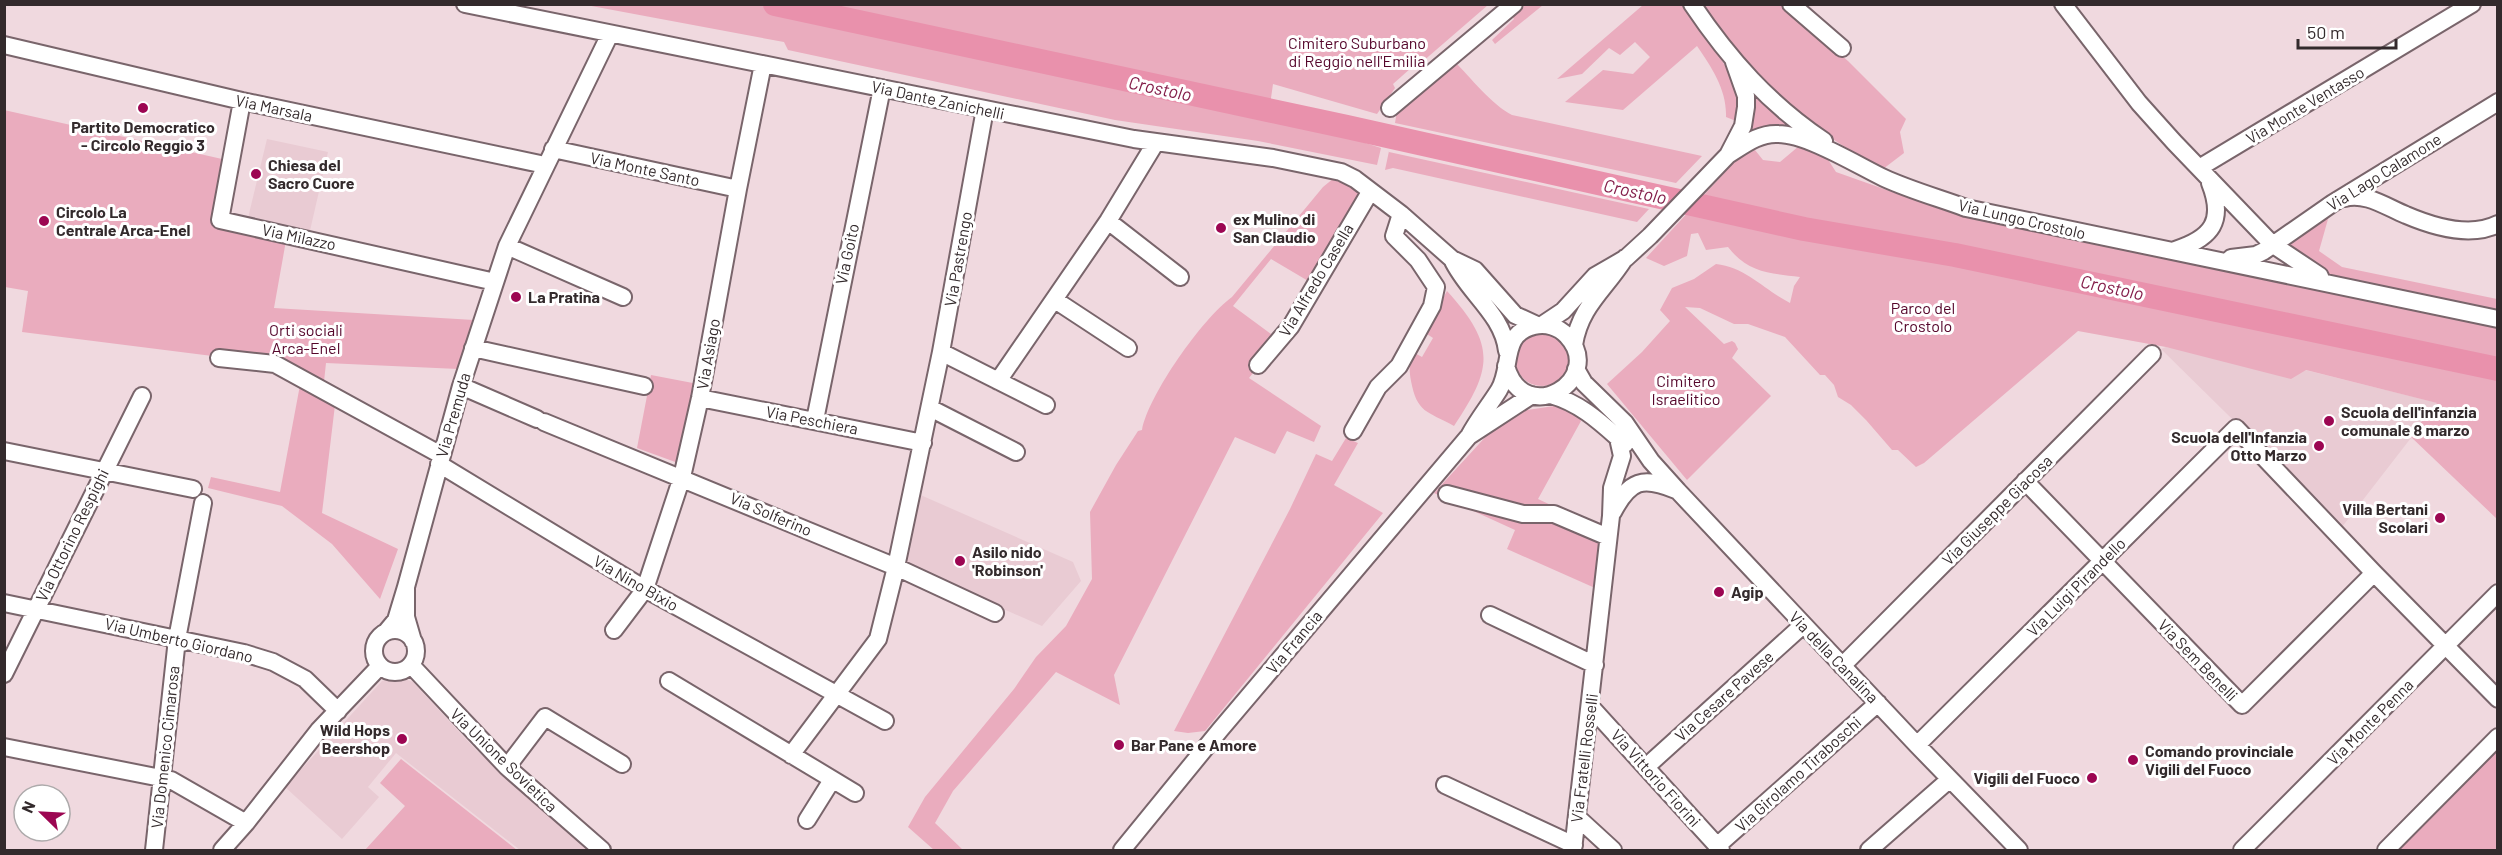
<svg xmlns="http://www.w3.org/2000/svg" width="2502" height="855" font-family="Barlow,sans-serif">
<rect width="100%" height="100%" fill="#f0d9df"/>
<path fill="#e9cbd3" d="M267,139L328,152L309,235L247,222Z
M2166,347L2305,370L2438,403L2342,527L2161,349Z
M916,493L1073,562L1081,581L1042,626L901,564Z
M399,677L413,682L476,750L594,850H520L396,753L368,787L379,797L342,839L285,787L382,681Z"/>
<path fill="#eaacbe" d="M1527,4L1543,5L1495,44L1492,40L1514,19L1512,16Z
M1068,5H1488L1414,69L1411,68L1393,84L1395,88L1377,114L1273,84L1269,112L1381,148L1377,165L1258,141L1115,120L788,50L784,42L586,5Z
M1643,5H1682C1697,25 1740,78 1739,102C1739,108 1737,115 1736,121L1726,117C1727,90 1712,68 1697,46L1623,110L1565,102L1603,70L1633,74L1650,57L1635,42L1620,55L1609,48L1582,74L1557,79Z
M1702,5H1782L1848,61L1906,119L1900,132L1904,153L1883,169C1834,142 1786,111 1749,68C1732,49 1718,26 1702,5Z
M1454,61C1471,78 1491,104 1512,115L1702,156L1676,183L1395,123L1397,111Z
M1747,81L1800,133L1744,137C1757,115 1753,104 1747,81Z
M4,110L231,161L221,220L287,235L274,308L474,320L458,369L326,363L323,391L275,364L22,332L28,291L5,287Z
M1799,146L1827,158L1836,172L1912,199L1958,210L2333,278L2283,247L2330,212L2319,251L2342,267L2497,299V519L2410,436L2437,403L2306,370L2291,379L2166,347L2078,331L1924,463L1916,467L1898,450H1892L1866,420L1851,405L1838,397L1834,385L1825,375H1820L1785,337L1748,324H1734L1700,308L1685,307L1724,344L1732,341L1735,343L1738,349L1732,358L1771,396L1687,480L1607,384L1642,352L1670,321L1660,310L1672,288L1694,279L1716,264C1746,267 1764,290 1790,303L1794,286L1800,277C1769,273 1748,273 1728,247L1706,250L1698,233L1691,234L1687,256L1664,266L1646,258L1738,158L1755,150L1763,160L1780,162Z
M1389,151V152L1649,209L1637,222L1393,168L1385,170Z
M1336,171L1370,192L1315,285L1271,259L1233,306L1279,340L1249,378L1321,426L1314,442L1287,431L1275,454L1235,437L1114,675L1120,705L1056,672L953,791L935,823L963,850H934L908,827L925,797L1014,689L1036,657L1066,626L1092,579L1090,512L1116,465L1138,431L1142,430C1149,394 1202,319 1232,297L1323,187L1334,178Z
M1447,291C1496,345 1493,368 1454,426C1427,411 1417,413 1411,381C1409,370 1409,363 1413,352L1422,357L1433,338L1424,332Z
M1515 359a27 27 0 1 1 54 0a27 27 0 1 1-54 0Z
M651,375L698,384L678,463L637,448Z
M300,385L335,405L322,513L398,549L380,599L332,544L282,506L208,488L211,477L280,492Z
M1554,406L1577,412L1581,421L1538,499L1604,530L1595,588L1507,549L1515,530L1434,493L1490,432L1515,412Z
M1346,438L1358,443L1334,485L1383,513L1205,731L1188,733L1174,731L1290,509L1316,454L1332,461Z
M2497,737V850H2386Z
M401,759L517,850H365L405,806L380,783Z"/>
<g fill="none" stroke-linecap="round" stroke-linejoin="round">
<path stroke="#e991ac" stroke-width="24" d="M775,4L1347,127L1804,229L1955,255L2498,369"/>
<g stroke="#79656b" stroke-width="20">
<path id="minor" d="M465,4L1134,139L1273,158L1341,172L1355,179L1401,214L1452,259L1475,270L1515,315L1537,325
M1692,4C1729,59 1769,104 1824,141
M1791,4L1842,48
M2063,4L2139,103L2174,142L2272,244L2320,276
M4,45L242,101L545,165
M242,101L220,220L495,282
M1390,108L1514,4
M553,149L738,189
M1728,155C1744,145 1759,133 1778,134C1807,134 1857,165 1884,178C1910,190 1939,198 1966,208L2498,319
M2199,168L2472,4
M2344,198C2366,192 2386,207 2406,215C2434,227 2470,238 2498,224
M1108,221L1180,277
M507,246L623,297
M2175,250C2212,238 2225,221 2210,183
M2231,258L2256,255L2264,251L2333,203L2498,102
M1452,259C1467,292 1503,314 1507,351
M1055,300L1128,348
M1542,325L1563,311L1595,276L1626,258L1650,236L1728,155L1743,126L1746,107V96L1734,62
M1574,345C1580,306 1605,290 1625,258
M473,348L644,386
M941,352L1046,405
M219,358L275,364L441,455
M1258,365L1291,326L1370,192
M1576,369L1584,383L1625,423L1651,461L1678,491L1917,745L2019,850
M998,381L1108,221L1156,142
M461,386L537,419
M1551,395C1582,404 1601,423 1625,444
M700,398L923,443
M930,408L1016,452
M815,420L882,88
M544,422L896,567L995,613
M1353,431L1378,387L1399,366L1432,306L1436,287L1418,260L1394,236L1401,214
M1469,436L1532,395
M4,451L193,489
M439,464L645,589L885,721
M2025,481L2242,705L2374,573
M1447,494L1523,514H1554L1608,537
M1613,512C1630,480 1642,476 1676,490
M406,587L461,386L507,246L610,34
M4,603L244,653L273,662L305,679L338,711
M1490,615L1595,665
M614,630L645,589L682,477L700,398L738,189L763,64
M374 651a21 21 0 1 1 42 0a21 21 0 1 1-42 0Z
M386,632L396,620L406,587V617L413,641
M411,665L507,767L602,850
M1842,666L2152,354
M4,674L142,396
M669,681L855,793
M1590,706L1721,850
M1917,745L2236,428L2374,573L2498,699
M4,747L171,780L246,823
M791,755L878,639L896,567L941,352L985,109
M507,767L545,717L622,764
M1646,767L1803,625
M1445,785L1574,845
M1577,817L1613,850
M807,820L832,780
M1717,846L1878,703
M154,850L177,639L203,503
M222,850L246,823L319,730L380,666
M1122,850L1220,730L1469,436C1478,419 1489,406 1499,390C1513,367 1500,334 1534,326C1546,323 1559,327 1567,336C1607,379 1524,430 1506,366
M1573,850L1611,516L1612,488L1622,456L1618,438
M1869,850L1950,779
M2242,850L2498,593
M2386,850L2498,737"/>
</g>
<use href="#minor" stroke="#fff" stroke-width="16"/>
</g>
<g fill="#9c0652" stroke="#fff" stroke-width="2">
<circle cx="143" cy="108" r="6"/>
<circle cx="256" cy="174" r="6"/>
<circle cx="44" cy="221" r="6"/>
<circle cx="1221" cy="228" r="6"/>
<circle cx="516" cy="297" r="6"/>
<circle cx="2329" cy="421" r="6"/>
<circle cx="2319" cy="446" r="6"/>
<circle cx="2440" cy="518" r="6"/>
<circle cx="960" cy="561" r="6"/>
<circle cx="1719" cy="592" r="6"/>
<circle cx="402" cy="739" r="6"/>
<circle cx="1119" cy="745" r="6"/>
<circle cx="2133" cy="760" r="6"/>
<circle cx="2092" cy="778" r="6"/>
</g>
<g text-anchor="middle" stroke-width="6" stroke-linejoin="round" paint-order="stroke">
<g font-size="16" fill="#55062b" stroke="#fff">
<text x="1357" y="49">Cimitero Suburbano<tspan x="1357" dy="18">di Reggio nell'Emilia</tspan></text>
<text x="1923" y="314">Parco del<tspan x="1923" dy="18">Crostolo</tspan></text>
<text x="306" y="336">Orti sociali<tspan x="306" dy="18">Arca-Enel</tspan></text>
<text x="1686" y="387">Cimitero<tspan x="1686" dy="18">Israelitico</tspan></text>
</g>
<g font-size="16" fill="#332a2c" stroke="#fff">
<text transform="translate(938 100) rotate(12)" y="6">Via Dante Zanichelli</text>
<text transform="translate(2305 105) rotate(-31)" y="6">Via Monte Ventasso</text>
<text transform="translate(274 108) rotate(12)" y="6">Via Marsala</text>
<text transform="translate(645 169) rotate(12)" y="6">Via Monte Santo</text>
<text transform="translate(2384 172) rotate(-32)" y="6">Via Lago Calamone</text>
<text transform="translate(2022 219) rotate(13)" y="6">Via Lungo Crostolo</text>
<text transform="translate(299 237) rotate(12)" y="6">Via Milazzo</text>
<text transform="translate(847 254) rotate(-78)" y="6">Via Goito</text>
<text transform="translate(958 259) rotate(-80)" y="6">Via Pastrengo</text>
<text transform="translate(1316 280) rotate(-59)" y="6">Via Alfredo Casella</text>
<text transform="translate(708 354) rotate(-80)" y="6">Via Asiago</text>
<text transform="translate(453 415) rotate(-74)" y="6">Via Premuda</text>
<text transform="translate(812 420) rotate(11)" y="6">Via Peschiera</text>
<text transform="translate(1997 510) rotate(-45)" y="6">Via Giuseppe Giacosa</text>
<text transform="translate(771 514) rotate(23)" y="6">Via Solferino</text>
<text transform="translate(72 535) rotate(-64)" y="6">Via Ottorino Respighi</text>
<text transform="translate(636 583) rotate(30)" y="6">Via Nino Bixio</text>
<text transform="translate(2076 587) rotate(-45)" y="6">Via Luigi Pirandello</text>
<text transform="translate(179 640) rotate(13)" y="6">Via Umberto Giordano</text>
<text transform="translate(1294 642) rotate(-50)" y="6">Via Francia</text>
<text transform="translate(1834 657) rotate(46)" y="6">Via della Canalina</text>
<text transform="translate(2198 660) rotate(46)" y="6">Via Sem Benelli</text>
<text transform="translate(1724 696) rotate(-42)" y="6">Via Cesare Pavese</text>
<text transform="translate(2370 722) rotate(-45)" y="6">Via Monte Penna</text>
<text transform="translate(165 747) rotate(-84)" y="6">Via Domenico Cimarosa</text>
<text transform="translate(1584 758) rotate(-83)" y="6">Via Fratelli Rosselli</text>
<text transform="translate(504 760) rotate(44)" y="6">Via Unione Sovietica</text>
<text transform="translate(1798 774) rotate(-42)" y="6">Via Girolamo Tiraboschi</text>
<text transform="translate(1656 778) rotate(48)" y="6">Via Vittorio Fiorini</text>
</g>
<g font-size="16" font-weight="bold" fill="#332a2c" stroke="#fff" text-anchor="start">
<text x="143" y="133" text-anchor="middle">Partito Democratico<tspan x="143" dy="18">- Circolo Reggio 3</tspan></text>
<text x="268" y="171">Chiesa del<tspan x="268" dy="18">Sacro Cuore</tspan></text>
<text x="56" y="218">Circolo La<tspan x="56" dy="18">Centrale Arca-Enel</tspan></text>
<text x="1233" y="225">ex Mulino di<tspan x="1233" dy="18">San Claudio</tspan></text>
<text x="528" y="303">La Pratina</text>
<text x="2341" y="418">Scuola dell'infanzia<tspan x="2341" dy="18">comunale 8 marzo</tspan></text>
<text x="2307" y="443" text-anchor="end">Scuola dell'Infanzia<tspan x="2307" dy="18">Otto Marzo</tspan></text>
<text x="2428" y="515" text-anchor="end">Villa Bertani<tspan x="2428" dy="18">Scolari</tspan></text>
<text x="972" y="558">Asilo nido<tspan x="972" dy="18">'Robinson'</tspan></text>
<text x="1731" y="598">Agip</text>
<text x="390" y="736" text-anchor="end">Wild Hops<tspan x="390" dy="18">Beershop</tspan></text>
<text x="1131" y="751">Bar Pane e Amore</text>
<text x="2145" y="757">Comando provinciale<tspan x="2145" dy="18">Vigili del Fuoco</tspan></text>
<text x="2080" y="784" text-anchor="end">Vigili del Fuoco</text>
</g>
<g font-size="18" font-style="italic" fill="#841e4a" stroke="#fff">
<text transform="translate(1160 89) rotate(12)" y="6">Crostolo</text>
<text transform="translate(1635 192) rotate(12)" y="6">Crostolo</text>
<text transform="translate(2112 288) rotate(12)" y="6">Crostolo</text>
</g>
</g>
<rect width="2502" height="855" fill="none" stroke="#332a2c" stroke-width="12"/>
<g transform="translate(42 813) rotate(294)"><circle r="28" fill="#ffffff" stroke="#adaaab" stroke-width="1.5"/>
<path d="M0-4.5L10 22L0 15L-10 22Z" fill="#9c0652"/>
<text y="-9" font-size="16" font-weight="bold" text-anchor="middle" fill="#332a2c">N</text>
</g>
<path d="M2298 39v9h98v-9" fill="none" stroke="#332a2c" stroke-width="3"/>
<text x="2307" y="39" font-size="18" fill="#332a2c" stroke="#ffffff" stroke-width="4.5" paint-order="stroke">50 m</text>
</svg>
